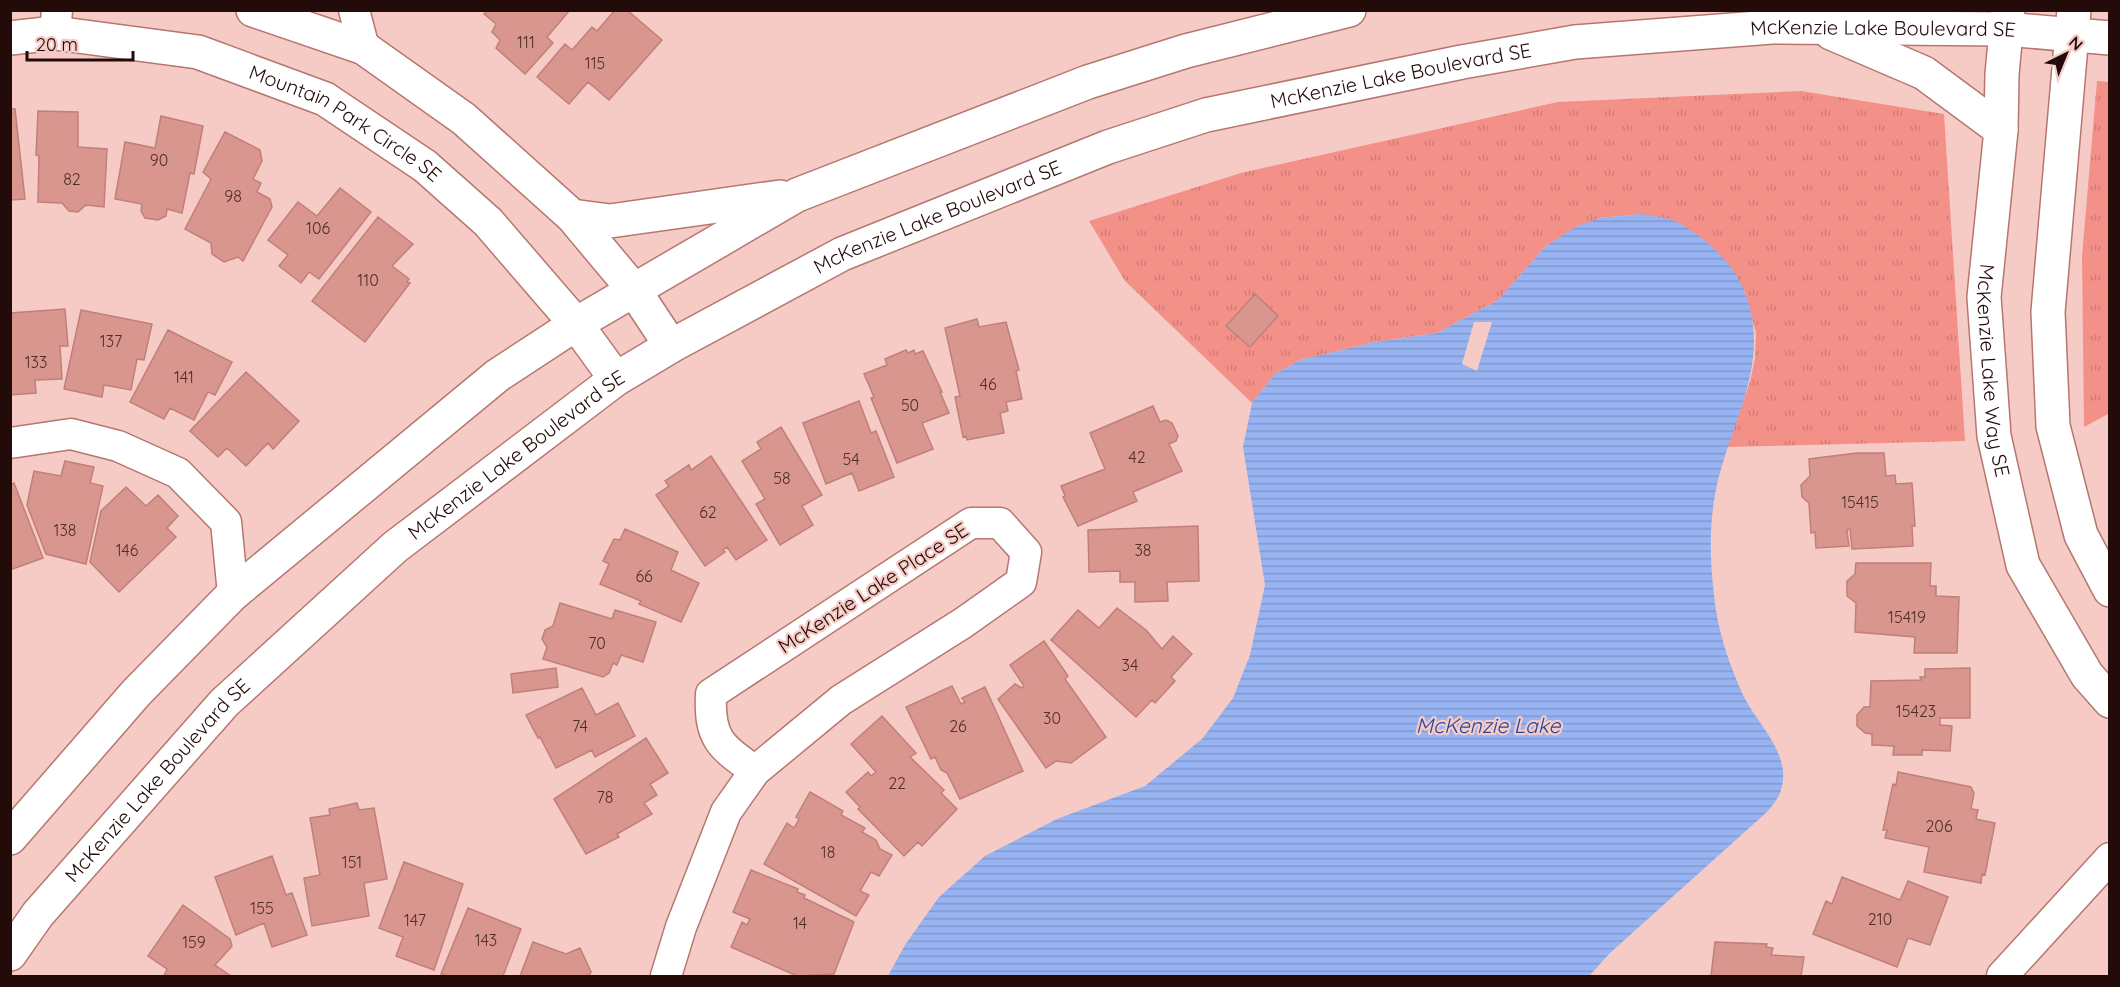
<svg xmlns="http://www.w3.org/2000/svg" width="2120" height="987" font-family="Quicksand,sans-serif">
<defs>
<pattern id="park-tufts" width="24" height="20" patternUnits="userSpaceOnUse" patternTransform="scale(1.5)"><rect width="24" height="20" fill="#f39189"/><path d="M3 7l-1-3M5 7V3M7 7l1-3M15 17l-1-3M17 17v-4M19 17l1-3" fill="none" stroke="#d07c75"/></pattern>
<pattern id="water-rules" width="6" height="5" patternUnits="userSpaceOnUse" patternTransform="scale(1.5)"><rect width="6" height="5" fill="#97b3f2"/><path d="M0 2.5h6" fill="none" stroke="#8299ce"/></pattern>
</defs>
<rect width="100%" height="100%" fill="#f6cbc6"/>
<path fill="url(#park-tufts)" d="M2097,81L2110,82V413L2084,427L2082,256Z
M1801,91L1944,114L1965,441L1727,447L1750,382L1755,358L1756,333L1745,292L1675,221L1641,214L1600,218L1546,246L1498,300L1437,333L1375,342L1300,360L1275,374L1252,403L1125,281L1089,221L1241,173L1558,102Z"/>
<path fill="url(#water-rules)" d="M1642,214C1652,216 1667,217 1677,222C1705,237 1734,263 1745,293C1773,366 1728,424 1715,495C1709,528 1710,562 1714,595C1717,629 1729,664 1743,695C1758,726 1794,755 1780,793C1777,800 1771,807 1767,812L1610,953L1589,976H888L905,945L939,897L985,856L1057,819L1145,786L1202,739L1233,698L1250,655L1265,585L1243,447L1252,403L1275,374L1300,360L1375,342L1437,333L1498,300L1546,246L1575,227L1600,218Z"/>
<path fill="#f6cbc6" d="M1474,322H1492L1477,371L1462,364Z"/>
<path fill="#d9968f" stroke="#c07f79" stroke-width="1.5" d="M487,10H570L547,37L553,43L525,74L496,48L500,40L492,32L496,24L484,14Z
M615,10H627L662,40L609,100L588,82L569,104L537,77L565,44L572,50L592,27L597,31Z
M10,109H15L25,199L10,200Z
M38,111L78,112V147L107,149L104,207L86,205L78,212L69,211L62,203L38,202L39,156L36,155Z
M161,116L203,126L194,174L190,173L182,213L167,209L166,216L158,220L145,218L141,211L142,204L115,199L125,142L155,148Z
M225,132L260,150L262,161L253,179L261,183L257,192L270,199L272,207L243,261L238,257L224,262L212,254L211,243L185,229L211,179L203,172Z
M340,188L371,212L319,279L309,272L301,283L279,266L288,255L268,240L298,202L317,216Z
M378,217L413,244L392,266L409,279L407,282L410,283L365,342L312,301Z
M1255,294L1278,316L1250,347L1226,326Z
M65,309L68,346H60L62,379L35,380L36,393L10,395V313Z
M81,310L152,324L144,360L137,359L131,390L104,385L102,397L64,389Z
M977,319L979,327L1006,322L1019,370L1016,371L1022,399L1006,402L1008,411L1000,413L1004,433L967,440L966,436L963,437L955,397L960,396L945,328Z
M168,330L232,362L215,395L208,392L194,420L170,408L164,419L130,402Z
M906,350L908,353L914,350L915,354L923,351L942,392H940L949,413L922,423L933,449L897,463L871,398L874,397L864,374L887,365L885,359Z
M246,372L299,421L273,449L268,443L246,466L227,448L218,457L190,431Z
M859,401L871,433L876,431L894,477L859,491L852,473L826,484L803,423Z
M1153,406L1160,422L1166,420L1172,423L1178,436L1176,441L1169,444L1182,471L1133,492L1137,501L1078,526L1063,497L1065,496L1061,486L1105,469L1090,433Z
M781,427L822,495L802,506L813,525L780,545L756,504L765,499L742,461L761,449L757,442Z
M1857,453H1884L1886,476L1895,475L1896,484L1912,483L1915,526H1912L1913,546L1852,549L1850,529L1847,530L1849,546L1816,548L1815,532L1811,533L1809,503L1802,497L1801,485L1810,476L1809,459Z
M711,456L767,540L736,560L727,547L723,550L725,552L705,566L656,495L669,486L665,481L689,465L691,470Z
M65,461L94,467L90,483L103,486L86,564L46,554L27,505L34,471L61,476Z
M14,483L43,558L10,570V485Z
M126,487L146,506L158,495L178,516L167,528L176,537L119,592L90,562L101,511Z
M1198,526L1199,581L1167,582L1168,601L1135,602V582H1120V571L1089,572L1088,530Z
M625,529L678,552L671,570L699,583L681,622L639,604L641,601L600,584L609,564L603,561L614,539L620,540Z
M1856,563H1931L1930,586H1936V596L1959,597L1957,653H1914L1915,637L1855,632L1856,603L1847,596V581L1855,574Z
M560,603L612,619L615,610L656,622L643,662L621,655L617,665L613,663L609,673L603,677L543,659L547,647L542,639L545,630L553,626Z
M1117,608L1146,630L1162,649L1173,636L1192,654L1171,677L1175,681L1155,703L1152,700L1136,717L1051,640L1078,610L1099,628Z
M1044,641L1068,676L1065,679L1106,737L1071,763L1056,761L1046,768L998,699L1015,684L1022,688L1024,686L1010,665Z
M556,668L558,687L513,693L511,674Z
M1970,668V718H1940V725L1952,726L1950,751L1922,750V755H1893L1894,746L1872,745V734L1865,733L1857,726V715L1864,707H1870L1871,681L1921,680L1920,677H1925V669Z
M952,686L961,704L965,702L962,698L985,687L1023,771L960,799L947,773L941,770L935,757L931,759L906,707Z
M582,688L596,715L618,703L635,736L595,757L592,750L556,768L540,737L538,738L526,715Z
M882,716L916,753L910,757L944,790L941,793L957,809L922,846L918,842L904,856L858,809L860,807L846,792L868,772L871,776L876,772L851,744Z
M646,738L668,773L650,784L657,795L644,803L652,814L617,834L619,837L586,854L554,799Z
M1898,772L1971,787L1974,793L1971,809L1978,810L1976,819L1995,823L1985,875L1982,874L1981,883L1924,872L1929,847L1885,838L1887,830H1883L1893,784L1896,785Z
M810,792L843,811L841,815L865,828L862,832L876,840L880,849L892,855L879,876L871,872L860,891L869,895L856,916L764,864L787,823L794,828L799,819L796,817Z
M357,803L359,810L374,808L387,879L364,883L369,916L312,926L304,878L320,875L310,818L330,815L329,809Z
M272,856L286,895L292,893L307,935L272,947L264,923L236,935L215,877Z
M404,862L463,884L434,970L396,956L403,937L379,928Z
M751,870L798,889L797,892L805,895L804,898L854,922L834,974L797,976L731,947L742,922L747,925L750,919L733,912Z
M1842,877L1900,900L1908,881L1948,897L1930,945L1908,938L1897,967L1813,934L1826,901L1832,904Z
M183,905L230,939L232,946L215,965L231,976H164L167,969L148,956Z
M468,908L521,929L503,976H448L441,974Z
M533,942L566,954L580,948L591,972L589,976H520Z
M1715,942L1767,944L1766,947L1773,948L1771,955L1804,957L1801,976H1711Z"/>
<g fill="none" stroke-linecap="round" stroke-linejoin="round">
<g stroke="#b67770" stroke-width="33">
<path id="minor" d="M354,10L364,48
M55,33L57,10
M10,443L71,434L118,446L178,473L226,522L233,594
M666,976L681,927L726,812L755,771L841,700L963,623L1021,582L1026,552L1000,523H971L711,694C709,739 720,746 755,771
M2002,976L2110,858"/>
</g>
<g stroke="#b67770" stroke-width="36">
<g id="tertiary">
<path d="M253,10L364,48L464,119L572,216L634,290L671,346"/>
<path id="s1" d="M2008,10L2002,74L2001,130L1984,297L1994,436L2023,565L2087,675L2110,701"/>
<path d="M2074,10L2048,312L2053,426L2081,535L2110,590"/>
<path id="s2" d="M10,38L55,33L198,52L325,99L425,166L488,222L576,324L616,379"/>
</g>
</g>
<g stroke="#b67770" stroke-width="36">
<g id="secondary">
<path d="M1831,33L1924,73L2001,130"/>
<path d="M572,216L610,221L780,197"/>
<path d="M10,838L136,693L233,594L498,375L576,324L797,195L1088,82L1186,51L1349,10"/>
<path id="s3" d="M10,954L38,914L224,703L395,547L616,379L671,346L842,254L1108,147L1206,115L1462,62L1575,42L1772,27L2005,29L2110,38"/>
</g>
</g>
<use href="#minor" stroke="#fff" stroke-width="30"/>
<use href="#tertiary" stroke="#fff" stroke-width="33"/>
<use href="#secondary" stroke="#fff" stroke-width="33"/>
</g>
<g text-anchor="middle" stroke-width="4.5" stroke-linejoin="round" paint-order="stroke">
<g font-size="16" fill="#502e2a">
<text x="526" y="48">111</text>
<text x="595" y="69">115</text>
<text x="159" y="166">90</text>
<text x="72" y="185">82</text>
<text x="233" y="202">98</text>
<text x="318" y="234">106</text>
<text x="368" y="286">110</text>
<text x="111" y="347">137</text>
<text x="36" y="368">133</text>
<text x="184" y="383">141</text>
<text x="988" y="390">46</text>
<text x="910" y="411">50</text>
<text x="1137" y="463">42</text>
<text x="851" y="465">54</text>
<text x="782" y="484">58</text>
<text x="1860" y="508">15415</text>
<text x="708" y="518">62</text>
<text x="65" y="536">138</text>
<text x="127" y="556">146</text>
<text x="1143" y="556">38</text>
<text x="644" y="582">66</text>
<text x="1907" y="623">15419</text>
<text x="597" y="649">70</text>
<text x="1130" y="671">34</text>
<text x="1916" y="717">15423</text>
<text x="1052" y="724">30</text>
<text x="580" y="732">74</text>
<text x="958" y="732">26</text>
<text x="897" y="789">22</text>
<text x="605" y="803">78</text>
<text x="1939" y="832">206</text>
<text x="828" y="858">18</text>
<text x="352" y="868">151</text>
<text x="262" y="914">155</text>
<text x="1880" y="925">210</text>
<text x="415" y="926">147</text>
<text x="800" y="929">14</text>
<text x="486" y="946">143</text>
<text x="194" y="948">159</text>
</g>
<g font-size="20" fill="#220b09" stroke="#f6cbc6">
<text dy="7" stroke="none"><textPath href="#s3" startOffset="2172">McKenzie Lake Boulevard SE</textPath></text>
<text dy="7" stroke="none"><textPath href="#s3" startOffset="1686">McKenzie Lake Boulevard SE</textPath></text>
<text dy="7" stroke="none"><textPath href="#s2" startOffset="354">Mountain Park Circle SE</textPath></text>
<text dy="7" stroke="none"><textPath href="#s3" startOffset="1200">McKenzie Lake Boulevard SE</textPath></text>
<text dy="7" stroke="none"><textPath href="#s1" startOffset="362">McKenzie Lake Way SE</textPath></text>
<text dy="7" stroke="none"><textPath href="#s3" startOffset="714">McKenzie Lake Boulevard SE</textPath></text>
<text transform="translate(873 588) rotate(-33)" y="7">McKenzie Lake Place SE</text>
<text dy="7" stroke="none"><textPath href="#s3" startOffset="228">McKenzie Lake Boulevard SE</textPath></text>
</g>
<g font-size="21" font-style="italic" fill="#26469f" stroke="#f6cbc6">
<text x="1488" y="733">McKenzie Lake</text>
</g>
</g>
<rect width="2120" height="987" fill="none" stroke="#220b09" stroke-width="24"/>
<g transform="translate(2066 54) rotate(43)" stroke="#f6cbc6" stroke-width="4.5" paint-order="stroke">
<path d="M0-4.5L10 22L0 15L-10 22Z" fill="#220b09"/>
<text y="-9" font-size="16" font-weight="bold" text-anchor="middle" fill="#220b09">N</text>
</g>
<path d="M27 51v9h106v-9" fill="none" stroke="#220b09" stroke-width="3"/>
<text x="36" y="51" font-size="18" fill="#220b09" stroke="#f6cbc6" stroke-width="4.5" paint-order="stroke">20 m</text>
</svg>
